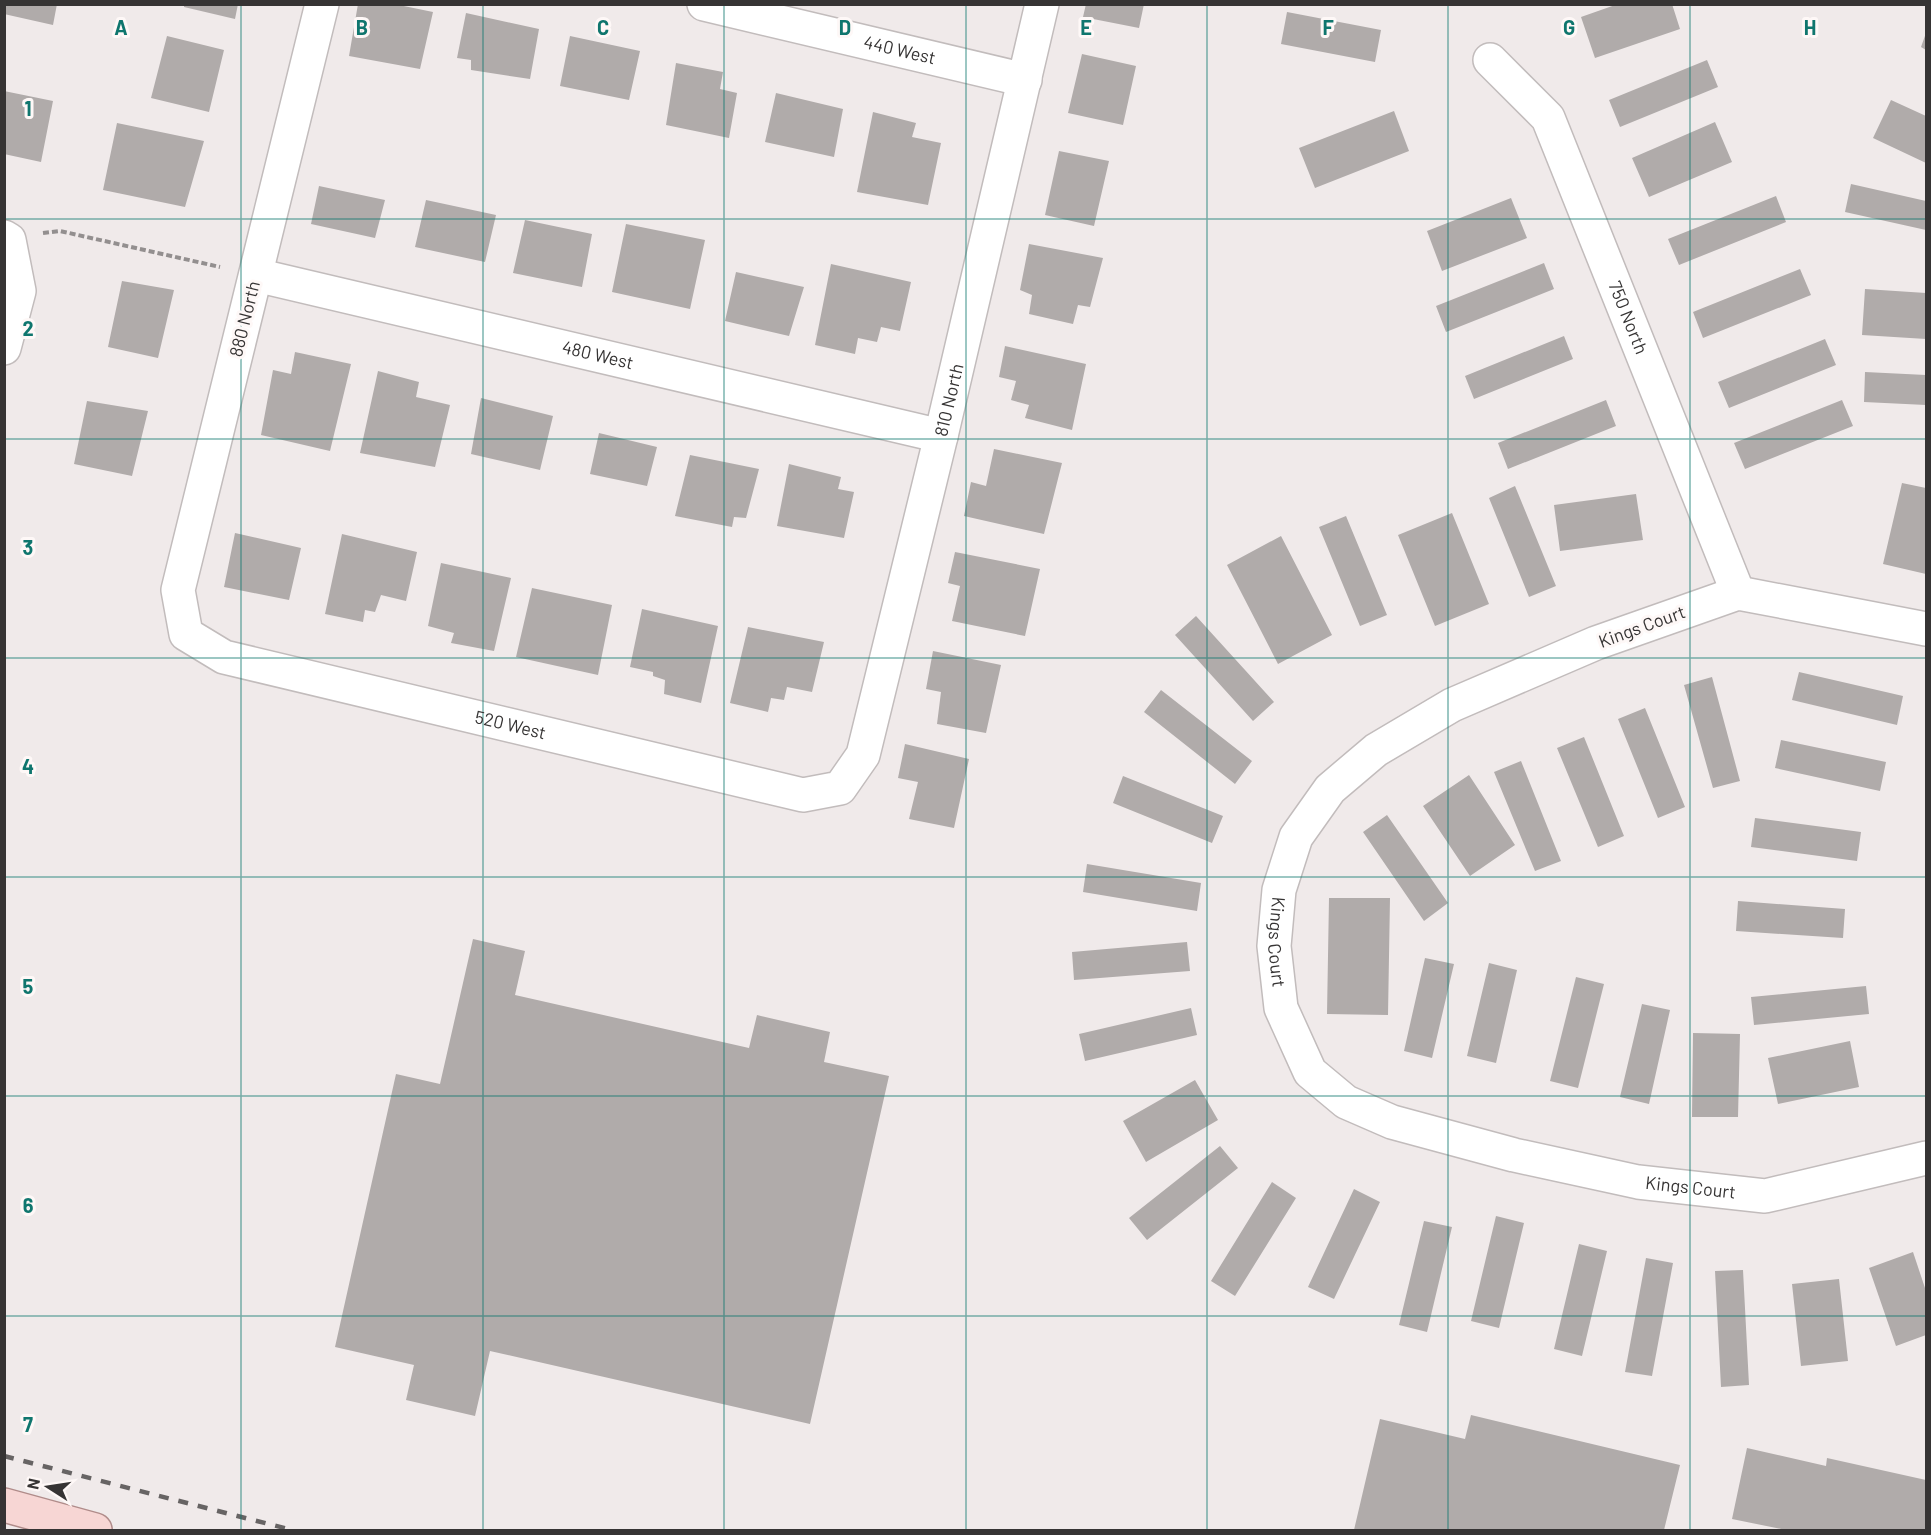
<svg xmlns="http://www.w3.org/2000/svg" width="1931" height="1535" font-family="Barlow,sans-serif">
<rect width="100%" height="100%" fill="#f0eaea"/>
<path fill="#b0abaa" d="M4,4H57L53,25L4,14Z
M184,4H238L235,19L184,7Z
M358,4H394L433,12L420,69L349,56Z
M1086,4H1144L1139,28L1083,17Z
M1618,4H1672L1680,29L1595,58L1581,17Z
M1287,12L1381,30L1375,62L1281,44Z
M466,13L539,29L530,79L471,70V60L457,58Z
M1926,33V50L1921,47Z
M167,36L224,50L209,112L151,98Z
M570,36L640,51L629,100L560,86Z
M1082,54L1136,66L1123,125L1068,113Z
M1707,60L1718,87L1620,127L1609,100Z
M676,63L723,72L720,89L737,93L729,138L666,125Z
M4,91L53,101L41,162L4,154Z
M776,93L843,109L834,157L765,142Z
M1891,100L1926,116V163L1873,138Z
M1394,111L1409,151L1315,188L1299,148Z
M873,112L916,123L912,137L941,143L928,205L857,192Z
M1715,122L1732,162L1649,197L1632,158Z
M117,123L204,141L185,207L103,190Z
M1059,151L1109,161L1094,226L1045,215Z
M1851,184L1926,201V230L1845,212Z
M319,186L385,200L375,238L311,224Z
M1776,196L1786,222L1679,265L1668,239Z
M1511,198L1527,238L1442,271L1427,231Z
M426,200L496,215L485,262L415,247Z
M525,220L592,234L582,287L513,273Z
M626,224L705,240L690,309L612,292Z
M1029,244L1103,258L1090,307L1078,305L1073,324L1029,314L1032,295L1020,290Z
M1544,263L1554,289L1446,332L1436,306Z
M831,264L911,282L900,331L881,327L877,342L858,338L855,354L815,345Z
M1800,269L1811,295L1703,338L1693,312Z
M736,272L804,287L789,336L725,321Z
M122,281L174,290L158,358L108,347Z
M1865,289L1926,293V339L1862,335Z
M1564,336L1573,359L1474,399L1465,376Z
M1825,339L1836,365L1729,408L1718,382Z
M1005,346L1086,364L1072,430L1025,418L1029,405L1011,400L1016,381L999,377Z
M295,352L351,364L330,451L261,435L273,370L291,374Z
M378,371L419,382L416,397L450,405L435,467L360,453Z
M1865,372L1926,375V405L1864,402Z
M481,398L553,416L540,470L471,454Z
M1606,400L1616,426L1508,469L1498,443Z
M1842,400L1853,426L1745,469L1734,443Z
M87,401L148,411L132,476L74,464Z
M599,433L657,447L647,486L590,474Z
M994,449L1062,463L1044,534L964,516L971,482L986,486Z
M690,455L759,469L746,518L734,517L732,527L675,516Z
M789,464L841,477L838,489L854,492L844,538L777,526Z
M1902,483L1926,488V574L1883,564Z
M1515,486L1556,586L1529,597L1489,498Z
M1636,494L1643,540L1560,551L1554,505Z
M1452,513L1489,604L1435,626L1398,535Z
M1346,516L1387,615L1360,626L1319,527Z
M235,533L301,548L289,600L224,587Z
M342,534L417,552L406,601L381,595L375,612L365,610L363,622L325,614Z
M1281,536L1332,635L1278,664L1227,565Z
M955,552L1040,569L1025,636L952,621L960,586L948,583Z
M441,563L511,578L494,651L451,643L454,633L428,626Z
M532,588L612,605L598,675L516,657Z
M642,609L718,626L701,703L664,694L665,680L653,676V672L630,667Z
M1196,616L1274,702L1253,721L1175,635Z
M748,627L824,642L812,692L787,687L784,700L771,698L768,712L730,703Z
M933,651L1001,665L986,733L937,724L941,692L926,689Z
M1799,672L1903,696L1897,725L1792,700Z
M1712,677L1740,781L1713,788L1684,685Z
M1161,690L1252,761L1235,784L1144,712Z
M1645,708L1685,807L1658,818L1618,719Z
M1584,737L1624,836L1598,847L1557,748Z
M1781,740L1886,762L1880,791L1775,768Z
M905,744L969,759L954,828L909,819L918,782L898,778Z
M1521,761L1561,861L1535,871L1494,772Z
M1469,775L1515,845L1470,876L1423,806Z
M1123,776L1223,816L1212,843L1113,803Z
M1387,815L1448,903L1424,921L1363,832Z
M1755,818L1861,832L1857,861L1751,847Z
M1087,864L1201,883L1197,911L1083,892Z
M1329,898H1390L1388,1015L1327,1014Z
M1738,901L1845,909L1843,938L1736,931Z
M473,939L525,951L515,995L749,1048L757,1015L830,1032L824,1062L889,1076L810,1424L490,1351L475,1416L406,1400L414,1365L335,1347L396,1074L440,1084Z
M1187,942L1190,971L1074,980L1072,952Z
M1425,958L1454,964L1432,1058L1404,1051Z
M1489,963L1517,970L1496,1063L1467,1056Z
M1576,977L1604,984L1578,1088L1550,1081Z
M1866,986L1869,1014L1754,1025L1751,997Z
M1642,1004L1670,1010L1649,1104L1620,1097Z
M1191,1008L1197,1035L1085,1061L1079,1034Z
M1693,1033L1740,1034L1738,1117H1692Z
M1850,1041L1859,1087L1778,1104L1768,1058Z
M1195,1080L1218,1120L1146,1162L1123,1121Z
M1220,1146L1238,1168L1147,1240L1129,1218Z
M1272,1182L1296,1198L1235,1296L1211,1281Z
M1354,1189L1380,1202L1334,1299L1308,1287Z
M1496,1216L1524,1223L1499,1328L1471,1321Z
M1424,1221L1452,1227L1427,1332L1399,1325Z
M1579,1244L1607,1251L1582,1356L1554,1349Z
M1913,1252L1926,1291V1335L1896,1346L1869,1268Z
M1646,1258L1673,1263L1652,1376L1625,1372Z
M1743,1270L1749,1385L1721,1387L1715,1271Z
M1839,1279L1848,1361L1801,1366L1792,1284Z
M1471,1415L1680,1465L1664,1530H1354L1380,1419L1465,1439Z
M1747,1448L1826,1466L1827,1458L1926,1480V1530H1786L1732,1519Z"/>
<g fill="none" stroke-linecap="round" stroke-linejoin="round">
<g stroke="#c2bcbc" stroke-width="36">
<g id="minor">
<path id="s1" d="M322,4L178,590L186,634L224,657L803,795L840,788L863,755L941,436L1042,4"/>
<path id="s2" d="M704,4L1025,80"/>
<path id="s3" d="M1490,60L1548,118L1738,593"/>
<path d="M4,237L9,240L19,291L4,348"/>
<path id="s4" d="M256,275L941,436"/>
<path id="s5" d="M1926,629L1738,593L1596,643L1452,705L1376,750L1330,789L1296,837L1279,890L1274,946L1281,1008L1310,1072L1346,1102L1392,1122L1514,1155L1638,1182L1765,1196L1926,1158"/>
</g>
</g>
<g stroke="#b08c8a" stroke-width="36">
<path id="major" d="M4,1505L95,1530"/>
</g>
<path stroke="#938f8f" stroke-width="4" stroke-dasharray="6 3" stroke-linecap="butt" d="M43,233L60,231L220,267"/>
<use href="#minor" stroke="#fff" stroke-width="33"/>
<use href="#major" stroke="#f7d6d4" stroke-width="33"/>
<path stroke="#676464" stroke-width="4.5" stroke-dasharray="10 10" stroke-linecap="butt" d="M4,1456L292,1530"/>
</g>
<path fill="none" stroke="#0f766e" stroke-width="1.5" stroke-opacity="0.55" d="M241,4V1530M483,4V1530M724,4V1530M966,4V1530M1207,4V1530M1448,4V1530M1690,4V1530M4,219H1926M4,439H1926M4,658H1926M4,877H1926M4,1096H1926M4,1316H1926"/>
<g text-anchor="middle" stroke-width="6" stroke-linejoin="round" paint-order="stroke">
<g font-size="18" fill="#363434" stroke="#fef8f7">
<text dy="6" stroke="none"><textPath href="#s2" startOffset="201">440 West</textPath></text>
<text dy="6" stroke="none"><textPath href="#s3" startOffset="297">750 North</textPath></text>
<text transform="translate(245 319) rotate(-76)" y="6">880 North</text>
<text dy="6" stroke="none"><textPath href="#s4" startOffset="351">480 West</textPath></text>
<text dy="6" stroke="none"><textPath href="#s1" startOffset="1731">810 North</textPath></text>
<text transform="translate(1642 627) rotate(-20)" y="6">Kings Court</text>
<text dy="6" stroke="none"><textPath href="#s1" startOffset="987">520 West</textPath></text>
<text dy="6" stroke="none"><textPath href="#s5" startOffset="814">Kings Court</textPath></text>
<text dy="6" stroke="none"><textPath href="#s5" startOffset="1354">Kings Court</textPath></text>
</g>
</g>
<g font-size="20" text-anchor="middle" font-weight="bold" fill="#0f766e" stroke="#fef8f7" stroke-width="6" stroke-linejoin="round" paint-order="stroke">
<text x="121" y="35">A</text>
<text x="362" y="35">B</text>
<text x="603" y="35">C</text>
<text x="845" y="35">D</text>
<text x="1086" y="35">E</text>
<text x="1328" y="35">F</text>
<text x="1569" y="35">G</text>
<text x="1810" y="35">H</text>
<text x="28" y="116">1</text>
<text x="28" y="336">2</text>
<text x="28" y="555">3</text>
<text x="28" y="774">4</text>
<text x="28" y="994">5</text>
<text x="28" y="1213">6</text>
<text x="28" y="1432">7</text>
</g>
<rect width="1931" height="1535" fill="none" stroke="#363434" stroke-width="12"/>
<g transform="translate(48 1487) rotate(282)" stroke="#fef8f7" stroke-width="4.5" paint-order="stroke">
<path d="M0-4.5L10 22L0 15L-10 22Z" fill="#363434"/>
<text y="-9" font-size="16" font-weight="bold" text-anchor="middle" fill="#363434">N</text>
</g>
</svg>
